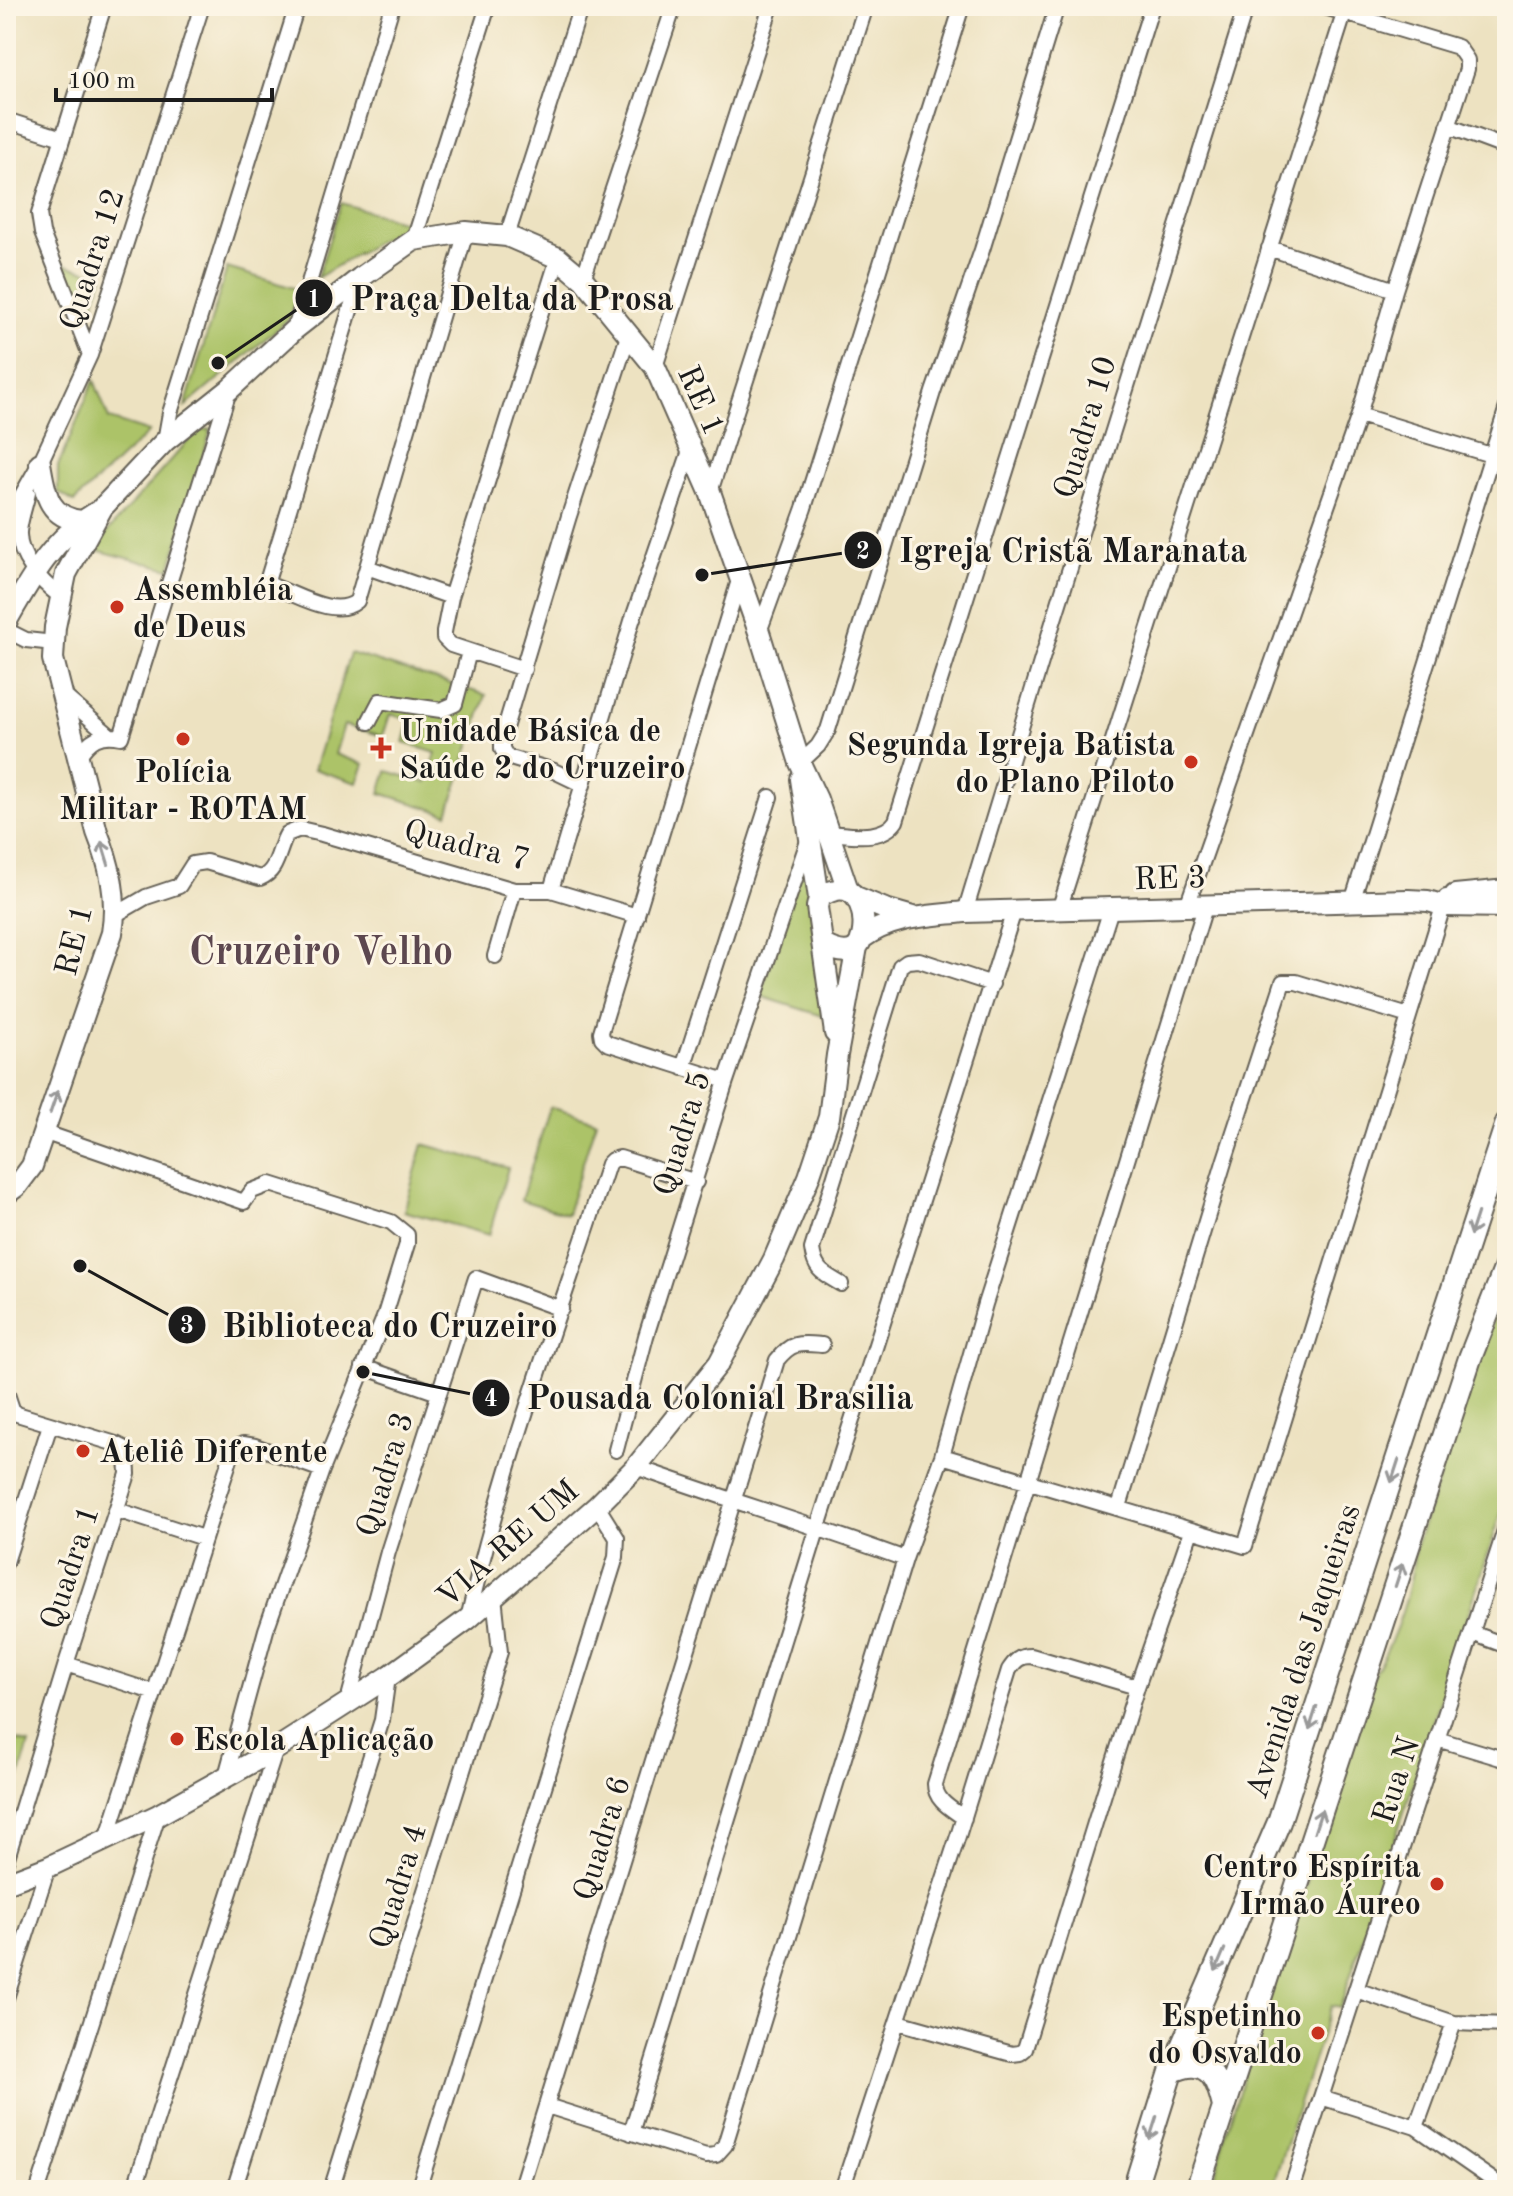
<svg xmlns="http://www.w3.org/2000/svg" width="1513" height="2196" font-family="'Old Standard TT',serif">
<rect width="100%" height="100%" fill="#fcf5e5"/>
<filter id="ink" filterUnits="userSpaceOnUse"><feTurbulence type="fractalNoise" baseFrequency=".0125" numOctaves="2"/><feDisplacementMap in="SourceGraphic" scale="16" xChannelSelector="R" yChannelSelector="G"/><feConvolveMatrix kernelMatrix="1 2 1 2 8 2 1 2 1" color-interpolation-filters="sRGB"/></filter>
<filter id="wash" filterUnits="userSpaceOnUse"><feTurbulence type="fractalNoise" baseFrequency=".006" numOctaves="4" result="noise"/><feDisplacementMap in="SourceGraphic" scale="32" xChannelSelector="R" yChannelSelector="G"/><feGaussianBlur stdDeviation="1.8" result="paint"/><feColorMatrix in="noise" values="0 0 0 0 0 0 0 0 0 0 0 0 0 0 0 0 0 1.4 0 .05"/><feComposite in="paint" operator="in"/></filter>
<g filter="url(#wash)">
<rect width="100%" height="100%" fill="#ede2c1"/>
<path fill="#acc368" stroke="#647042" stroke-width="2" d="M341,203L408,223L317,278Z
M59,263L103,276L86,330Z
M227,268L297,289L290,318L185,407Z
M94,380L109,419L149,432L74,502L58,492V466Z
M211,429L170,569L92,549L197,431Z
M350,653L486,695L448,814L380,793L387,771L427,783L436,753L404,743L410,720L390,714L383,736L344,725L335,754L364,764L357,783L314,769Z
M805,857L823,1016L760,996Z
M550,1107L596,1121L567,1214L521,1200Z
M423,1144L508,1168L489,1235L404,1211Z
M1507,1279V1497L1502,1511L1340,2008L1331,2006L1271,2190H1211L1226,2132L1375,1672C1398,1633 1411,1592 1415,1548Z
M6,1737L29,1744L6,1822Z"/>
</g>
<g filter="url(#ink)">
<g fill="none" stroke-linecap="round" stroke-linejoin="round">
<g stroke="#656156" stroke-width="18">
<path id="street" d="M6,120L62,138
M1448,126L1507,148
M507,236L581,6
M414,240L488,6
M1269,248L1395,290
M360,278L268,578L269,584L275,587C298,595 336,619 357,601L466,232
M583,279L674,6
M295,329L392,6
M90,355L42,233L39,214L104,6
M655,367L771,6
M1359,415L1491,455
M165,441L170,413L297,6
M710,492L866,6
M28,493C25,506 20,519 19,532C18,557 41,582 60,596
M6,523L40,463L90,355L202,6
M367,567L451,597
M6,630L26,640L54,643
M759,632L804,508L962,6
M524,669L451,645L444,638V632L451,597L558,258
M63,695L108,734
M369,722L380,701L441,710L455,704L469,652
M78,757C90,739 99,733 121,737L229,391
M800,763L818,746L828,730L933,392L982,250L1057,6
M583,785L554,771L507,757L502,749V738L569,516L628,336
M827,833C849,834 882,842 896,821L1152,6
M551,890L637,916
M1352,902L1507,407
M1187,906L1359,415L1395,290L1467,69V60L1458,47L1321,6
M1059,910L1344,14
M965,912L1055,616L1246,6
M115,915L146,897L179,886L193,864L206,862L260,878C278,872 278,849 287,834L300,829L322,834L514,890H551L632,621L691,448
M495,956L514,890
M683,1068L770,797
M726,1081L607,1043L602,1038L601,1032L740,577
M43,1132L244,1202L252,1191L270,1184L391,1222L407,1235V1244L384,1318L322,1470L266,1630L226,1776
M841,1284C823,1273 815,1271 812,1249L900,966L907,961L919,960L992,984
M363,1367L438,1393
M6,1391L12,1409L17,1414L116,1444L124,1448L127,1455L128,1474L66,1664L6,1861
M616,1450L646,1336L726,1081L808,841
M942,1456L1245,1546L1446,897
M636,1467C725,1499 816,1526 905,1559
M1119,1507L1225,1159L1283,982H1296L1409,1016
M117,1510L203,1538
M6,1562L50,1425
M468,1619C503,1464 559,1315 608,1164L612,1160L620,1158L696,1182
M1472,1633L1507,1646
M66,1664L153,1692
M348,1701L388,1552L476,1278L561,1309
M1437,1739L1507,1760
M964,1818C952,1809 935,1801 935,1784L1205,907
M107,1839L232,1453L243,1444L255,1446L322,1470
M1356,1990L1454,2023L1507,2025
M6,1998L48,1867
M898,2022L1012,2054L1020,2053L1025,2049L1137,1687L1191,1531
M1321,2097L1416,2127L1507,2190
M547,2106L706,2156L716,2155L725,2145L905,1559L942,1456L985,1304L1111,909
M1416,2127L1454,2023
M631,2133L818,1527L1014,911
M38,2190L158,1815
M134,2190L276,1749
M234,2190L382,1720L388,1677
M331,2190L500,1652L494,1596
M418,2190L616,1557L617,1538L597,1506
M520,2190L777,1360C792,1341 800,1343 822,1345
M842,2190L959,1833L1009,1670C1015,1661 1019,1656 1031,1656L1137,1687
M1291,2190L1507,1524"/>
</g>
<g stroke="#656156" stroke-width="24">
<path id="secondary" d="M40,463C45,491 47,518 82,521
M6,622C30,580 52,539 95,513
M801,779L819,898
M1455,895L1507,890
M856,897L885,909L913,917
M861,939C892,916 929,916 965,912L1408,900L1428,901L1445,906L1507,907
M824,945C833,950 845,955 855,949C872,937 865,865 819,898L817,907L835,1033
M6,1194L17,1186L32,1166L112,933C118,897 110,865 97,832L53,659L55,627L66,574L102,508L165,441L229,390L295,329L360,278L414,240L466,232L507,236L558,258L583,279L655,367L710,492L759,632L800,763L817,799L848,890
M6,1883L48,1867L158,1815L276,1749L388,1677L468,1619L597,1506L636,1467L719,1363L774,1259L809,1177L829,1117L837,1055L857,947"/>
</g>
<g stroke="#656156" stroke-width="26">
<path id="primary" d="M1171,2072C1206,2055 1217,2075 1224,2107
M1134,2190L1171,2072L1279,1822L1507,1123
M1197,2190L1470,1358L1507,1264"/>
</g>
<use href="#street" stroke="#fff" stroke-width="14"/>
<use href="#secondary" stroke="#fff" stroke-width="20"/>
<use href="#primary" stroke="#fff" stroke-width="22"/>
</g>
<defs><path id="oneway-shaft" d="M-6 0H5M1.5-3L5.5 0L1.5 3" fill="none" stroke-width="1.6" stroke-linecap="round" stroke-linejoin="round" transform="scale(2)"/></defs>
<g stroke="#999">
<use href="#oneway-shaft" transform="translate(105 853) rotate(-107)"/>
<use href="#oneway-shaft" transform="translate(54 1102) rotate(-71)"/>
<use href="#oneway-shaft" transform="translate(1474 1224) rotate(108)"/>
<use href="#oneway-shaft" transform="translate(1395 1471) rotate(108)"/>
<use href="#oneway-shaft" transform="translate(1399 1575) rotate(-72)"/>
<use href="#oneway-shaft" transform="translate(1313 1718) rotate(108)"/>
<use href="#oneway-shaft" transform="translate(1318 1821) rotate(-72)"/>
<use href="#oneway-shaft" transform="translate(1220 1960) rotate(113)"/>
<use href="#oneway-shaft" transform="translate(1153 2128) rotate(108)"/>
</g>
</g>
<g fill="#c8321e" stroke="#fcf5e5" stroke-width="3">
<circle cx="117" cy="607" r="8"/>
<circle cx="183" cy="739" r="8"/>
<path d="M377 736h8v8h8v8h-8v8h-8v-8h-8v-8h8z"/>
<circle cx="1191" cy="762" r="8"/>
<circle cx="83" cy="1451" r="8"/>
<circle cx="177" cy="1739" r="8"/>
<circle cx="1437" cy="1884" r="8"/>
<circle cx="1318" cy="2033" r="8"/>
</g>
<g text-anchor="middle" stroke-width="6" stroke-linejoin="round" paint-order="stroke">
<g font-size="32" fill="#1c1c1c" stroke="#fcf5e5">
<text transform="translate(91 259) rotate(-72)" y="11">Quadra 12</text>
<text transform="translate(702 400) rotate(66)" y="11">RE 1</text>
<text transform="translate(1084 427) rotate(-73)" y="11">Quadra 10</text>
<text transform="translate(467 844) rotate(14)" y="11">Quadra 7</text>
<text transform="translate(1170 877) rotate(-2)" y="11">RE 3</text>
<text transform="translate(73 940) rotate(-76)" y="11">RE 1</text>
<text transform="translate(681 1133) rotate(-73)" y="11">Quadra 5</text>
<text transform="translate(384 1474) rotate(-73)" y="11">Quadra 3</text>
<text transform="translate(507 1543) rotate(-41)" y="11">VIA RE UM</text>
<text transform="translate(69 1567) rotate(-72)" y="11">Quadra 1</text>
<text transform="translate(1302 1651) rotate(-72)" y="11">Avenida das Jaqueiras</text>
<text transform="translate(1395 1780) rotate(-72)" y="11">Rua N</text>
<text transform="translate(601 1838) rotate(-73)" y="11">Quadra 6</text>
<text transform="translate(397 1886) rotate(-73)" y="11">Quadra 4</text>
</g>
<g font-size="32" font-weight="bold" fill="#1c1c1c" stroke="#fcf5e5" text-anchor="start">
<text x="133" y="600">Assembléia<tspan x="133" dy="37">de Deus</tspan></text>
<text x="399" y="741">Unidade Básica de<tspan x="399" dy="37">Saúde 2 do Cruzeiro</tspan></text>
<text x="1175" y="755" text-anchor="end">Segunda Igreja Batista<tspan x="1175" dy="37">do Plano Piloto</tspan></text>
<text x="183" y="782" text-anchor="middle">Polícia<tspan x="183" dy="37">Militar - ROTAM</tspan></text>
<text x="99" y="1462">Ateliê Diferente</text>
<text x="193" y="1750">Escola Aplicação</text>
<text x="1421" y="1877" text-anchor="end">Centro Espírita<tspan x="1421" dy="37">Irmão Áureo</tspan></text>
<text x="1302" y="2026" text-anchor="end">Espetinho<tspan x="1302" dy="37">do Osvaldo</tspan></text>
</g>
<g font-size="40" font-weight="bold" fill="#5c474f" stroke="#fcf5e5">
<text x="321" y="964">Cruzeiro Velho</text>
</g>
</g>
<path fill="none" stroke="#1c1c1c" stroke-width="3" d="M218 363L314 298M702 575L863 550M80 1266L187 1325M363 1372L491 1398"/>
<g fill="#1c1c1c" stroke="#fcf5e5" stroke-width="3">
<circle cx="218" cy="363" r="8"/>
<circle cx="702" cy="575" r="8"/>
<circle cx="80" cy="1266" r="8"/>
<circle cx="363" cy="1372" r="8"/>
<circle cx="314" cy="298" r="20"/>
<circle cx="863" cy="550" r="20"/>
<circle cx="187" cy="1325" r="20"/>
<circle cx="491" cy="1398" r="20"/>
</g>
<g font-size="24" text-anchor="middle" font-weight="bold" fill="#fff">
<text x="314" y="307">1</text>
<text x="863" y="559">2</text>
<text x="187" y="1333">3</text>
<text x="491" y="1406">4</text>
</g>
<g font-size="34" text-anchor="middle" font-weight="bold" fill="#1c1c1c" stroke="#fcf5e5" stroke-width="6" stroke-linejoin="round" paint-order="stroke">
<text x="512" y="310">Praça Delta da Prosa</text>
<text x="1073" y="562">Igreja Cristã Maranata</text>
<text x="390" y="1337">Biblioteca do Cruzeiro</text>
<text x="720" y="1409">Pousada Colonial Brasilia</text>
</g>
<rect width="1513" height="2196" fill="none" stroke="#fcf5e5" stroke-width="32"/>
<path d="M56 88v12h216v-12" fill="none" stroke="#1c1c1c" stroke-width="4"/>
<text x="68" y="88" font-size="24" fill="#1c1c1c" stroke="#fcf5e5" stroke-width="6" paint-order="stroke">100 m</text>
</svg>
